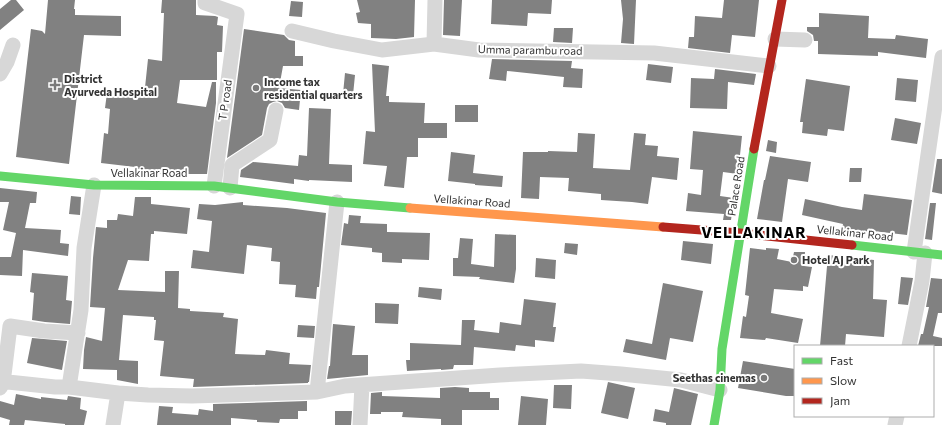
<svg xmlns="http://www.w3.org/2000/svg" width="942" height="425" font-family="Commissioner,sans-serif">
<rect width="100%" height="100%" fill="#fff"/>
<path fill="#818181" d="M11,0H16L24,10L0,30V9Z
M48,0H75L74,9H75V15L121,16V36L84,35L69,164L16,157L31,29L42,31L45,34Z
M162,0H196V15L215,16L218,17L217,25L223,26L222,52H217V80H180L177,103L206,107L212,82H216V103L207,174H161L135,170V167L101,163L104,133L108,134L110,109L105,108L107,93L144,97L148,59L162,61L164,13H161Z
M357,0H415L414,37L396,39L371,38V24L358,23L356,13L360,12Z
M444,0H462L460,36L443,35Z
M492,0H552L551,14L528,13L527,26L491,24Z
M621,0H636L634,44L621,43L623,19Z
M724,0H759L755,37L732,35L730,53L688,48L689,37H694L695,16L722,18Z
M291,1L303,2L302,17L289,16Z
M819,13L869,16L868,38L895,39L896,35L928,39L926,58L878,52V56L818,54V41H814L813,35L807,31V27H819Z
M554,28H573L572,43L553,42Z
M244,29L284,35L289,40L295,41V56H303V66H283L279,88L301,90L299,110L285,108L282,103L277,101L273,102L269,104L267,108L262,135L227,158Z
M492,59L572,61L571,68L583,69L582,88L563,87L564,77L507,71L506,81L489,79Z
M372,64L389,66L386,96H389V102L425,103L424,123H447V138H418V157H407L404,188L384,186L387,166L363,164L366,131L375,132Z
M648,64L673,67L671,83L646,80Z
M715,69L756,74L754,85L728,82L727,109L690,108L691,78L714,79Z
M345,73L355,75L353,95L343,94Z
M897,78L918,80L916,102L895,100Z
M806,79L850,86L844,131L828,129L827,136L802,133L803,122H800Z
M455,105H478V122H455Z
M309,108L331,109L329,164L352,165V182L309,180V181L294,179V184L240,177L241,170L253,162L298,166L299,155L307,156Z
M895,118L921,123L917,144L891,140Z
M693,131L742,136L738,174L723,172L720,196L734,198L731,220H723L724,214L686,211L688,193L701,195L703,170L690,169Z
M578,133L595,134L593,168L630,170L634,133L646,134L645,145L658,146L657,156L679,158L677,180L652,177L648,204L632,202L601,200V194L568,191L569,178L540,177L539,199L521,198L523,152H548V151L577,152Z
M768,140L777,142L776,153L766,151Z
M451,152L475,155L473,173L503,176L502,187L475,185V184L448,181Z
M770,156L811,162L808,182L788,179L782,222L757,219L764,180H765Z
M937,159H942V194L932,192Z
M850,168H862L861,182H849Z
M0,188L37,192L36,203H30L25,228L61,230L60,243L69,244L68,256L23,250L22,276L0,275V257H11L16,233L3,230L9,202H0Z
M864,194L912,200L907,235L873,231L872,233L842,229L843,224L802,215L805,199L842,207L862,210Z
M71,196L81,197L80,215L69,214Z
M135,197H151V204L190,208L187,234L154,231V234H151L149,261L128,260L118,290L165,292V271H179L178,308L190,309V311L224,313L223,317L238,319L235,354L265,355L266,350L290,353L289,364L311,365L309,382H308V383L193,387L194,379L160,376L164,341L154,340L156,320H154V317L123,315L119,360L138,361V384L117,380V370L83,369L84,350L86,337L102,341L105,308L90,307L93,258L96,227L107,228V220H117L118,214L133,216Z
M243,202V205L287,208L326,213L319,287H317L316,299L295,297L296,285L279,284L280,262L271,261L272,248L247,245L244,274L191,268L193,250L209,252L212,221L197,219L199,204L215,205Z
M930,203H936L932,240L925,239Z
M349,215L361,216L360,223L387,224V232L430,233L429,260L402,259V263L382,262V253L372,252V248L341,245L344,223L348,224Z
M495,234L516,235V269L514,283L479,279L480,277L453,276V258H458L460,238L473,239L471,264L494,267Z
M683,241L713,244L711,264L681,260Z
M565,243L578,244L577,255L564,253Z
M750,248L766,250V248L779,249L777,259L792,262L794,252H805L804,266L812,267L808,287L803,286V291L774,289L771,313L803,319L798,343L766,338L765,340L740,338L743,316L746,317L749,296L745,295Z
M828,255L874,260L873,299L887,300L884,337L846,334L845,346H820Z
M536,258L556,260L555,279L535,277Z
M32,273L68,276L66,300L72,301L70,324L45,322L32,320L34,293L30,292Z
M901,277L913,278L908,305L898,304Z
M931,278L942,279V313H938L933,336L942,338V346H918L921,334H923L929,307H926Z
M663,283L703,291L693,342L670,338L666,360L623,352L626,339L652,344Z
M419,287L442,289L441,300L418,297Z
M524,299L556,303L553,327H556L554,342L535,340V347L516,345L515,351L474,347L473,365H454L453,369L441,370V369L407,371L406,360H410V343L461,345L462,320H475L474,330L499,333L500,322L521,325Z
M375,303L399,304L398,324L375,323Z
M333,324L355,326L352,355H368V375L327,379L329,366H330Z
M298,325L315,326L314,338L297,337Z
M32,338L67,341L62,370L27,363Z
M743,361L795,369V396H786L738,388Z
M608,382L635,388L628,419L601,413Z
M554,385H572L571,409L553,408Z
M455,387L469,388V392H490V398H499V410H462V425H441V419L402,417L403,412H381V414H370L371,393L382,392V396L440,398V388Z
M674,388L698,394L691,425H666V423L653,421L655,409L669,412Z
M16,394L41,399V397L67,400L68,396L81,398L80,409L87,411L84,425H65V424L25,420L24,425H9L10,420L0,417V401L14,405Z
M521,396L548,399L546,425H518Z
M307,401V411H298V419H280L279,423L257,422V420L231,418V425H157L159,406L173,407L172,413L198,415L199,409L213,411V404Z
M335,411H352L351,425H335Z"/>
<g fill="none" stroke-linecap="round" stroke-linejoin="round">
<path stroke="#d7d7d7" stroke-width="15" d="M205,0V3L237,14L214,186
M292,31L334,41L382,50L434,44L479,50L654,53L769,66
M775,39L805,40
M434,44L435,0
M0,74L7,62L13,45
M94,185L84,248L81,310L69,387L118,393L148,395L192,396L317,392L345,386L500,375L581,371L621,374L681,380L720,390
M230,188L232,165L270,140L276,110
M914,252L942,57
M909,346L922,281L925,253
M0,381L3,383L10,326L44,331L78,333
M0,388L3,383L8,382L55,387H69
M317,392L337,202
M113,425L118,393
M360,425L362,385
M895,425L897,416"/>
<path stroke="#63d668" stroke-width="9" d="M0,176L94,185L214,186L337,202L410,208
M852,245L942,255
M714,425L720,390L722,349L754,149"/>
<path stroke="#ff974d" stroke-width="9" d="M410,208L663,227"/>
<path stroke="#b3261e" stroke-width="9" d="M754,149L782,0
M663,227L740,233L852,245"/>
</g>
<g fill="#7a7a7a" stroke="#fff" stroke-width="1.5">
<path d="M53 79h4v4h4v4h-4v4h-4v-4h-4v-4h4z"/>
<circle cx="256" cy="88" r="4"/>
<circle cx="794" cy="260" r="4"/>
<circle cx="764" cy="378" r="4"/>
</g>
<g text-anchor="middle" stroke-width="4" stroke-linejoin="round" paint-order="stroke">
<g font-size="11" fill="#333" stroke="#fff">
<text transform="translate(530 50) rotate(1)" y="4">Umma parambu road</text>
<text transform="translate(225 100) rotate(-82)" y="4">T P road</text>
<text x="149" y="177">Vellakinar Road</text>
<text transform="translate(736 186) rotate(-81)" y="4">Palace Road</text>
<text transform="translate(472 201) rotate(4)" y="4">Vellakinar Road</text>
<text transform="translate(855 233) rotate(6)" y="4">Vellakinar Road</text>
</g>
<g font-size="11" font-weight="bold" fill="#333" stroke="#fff" text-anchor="start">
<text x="64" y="83">District<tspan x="64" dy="13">Ayurveda Hospital</tspan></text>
<text x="264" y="86">Income tax<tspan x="264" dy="13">residential quarters</tspan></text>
<text x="802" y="264">Hotel AJ Park</text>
<text x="756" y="382" text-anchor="end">Seethas cinemas</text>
</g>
<g font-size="15" font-weight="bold" letter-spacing="1" fill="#000" stroke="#fff">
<text x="754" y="238">VELLAKINAR</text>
</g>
</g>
<rect x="794" y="345" width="140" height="72" fill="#ffffff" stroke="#adadad"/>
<rect x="802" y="358" width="20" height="6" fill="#63d668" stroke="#adadad"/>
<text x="830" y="365" font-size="12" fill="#333333">Fast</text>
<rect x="802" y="378" width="20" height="6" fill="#ff974d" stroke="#adadad"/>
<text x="830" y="385" font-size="12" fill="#333333">Slow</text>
<rect x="802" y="398" width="20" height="6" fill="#b3261e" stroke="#adadad"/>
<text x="830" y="405" font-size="12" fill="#333333">Jam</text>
</svg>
